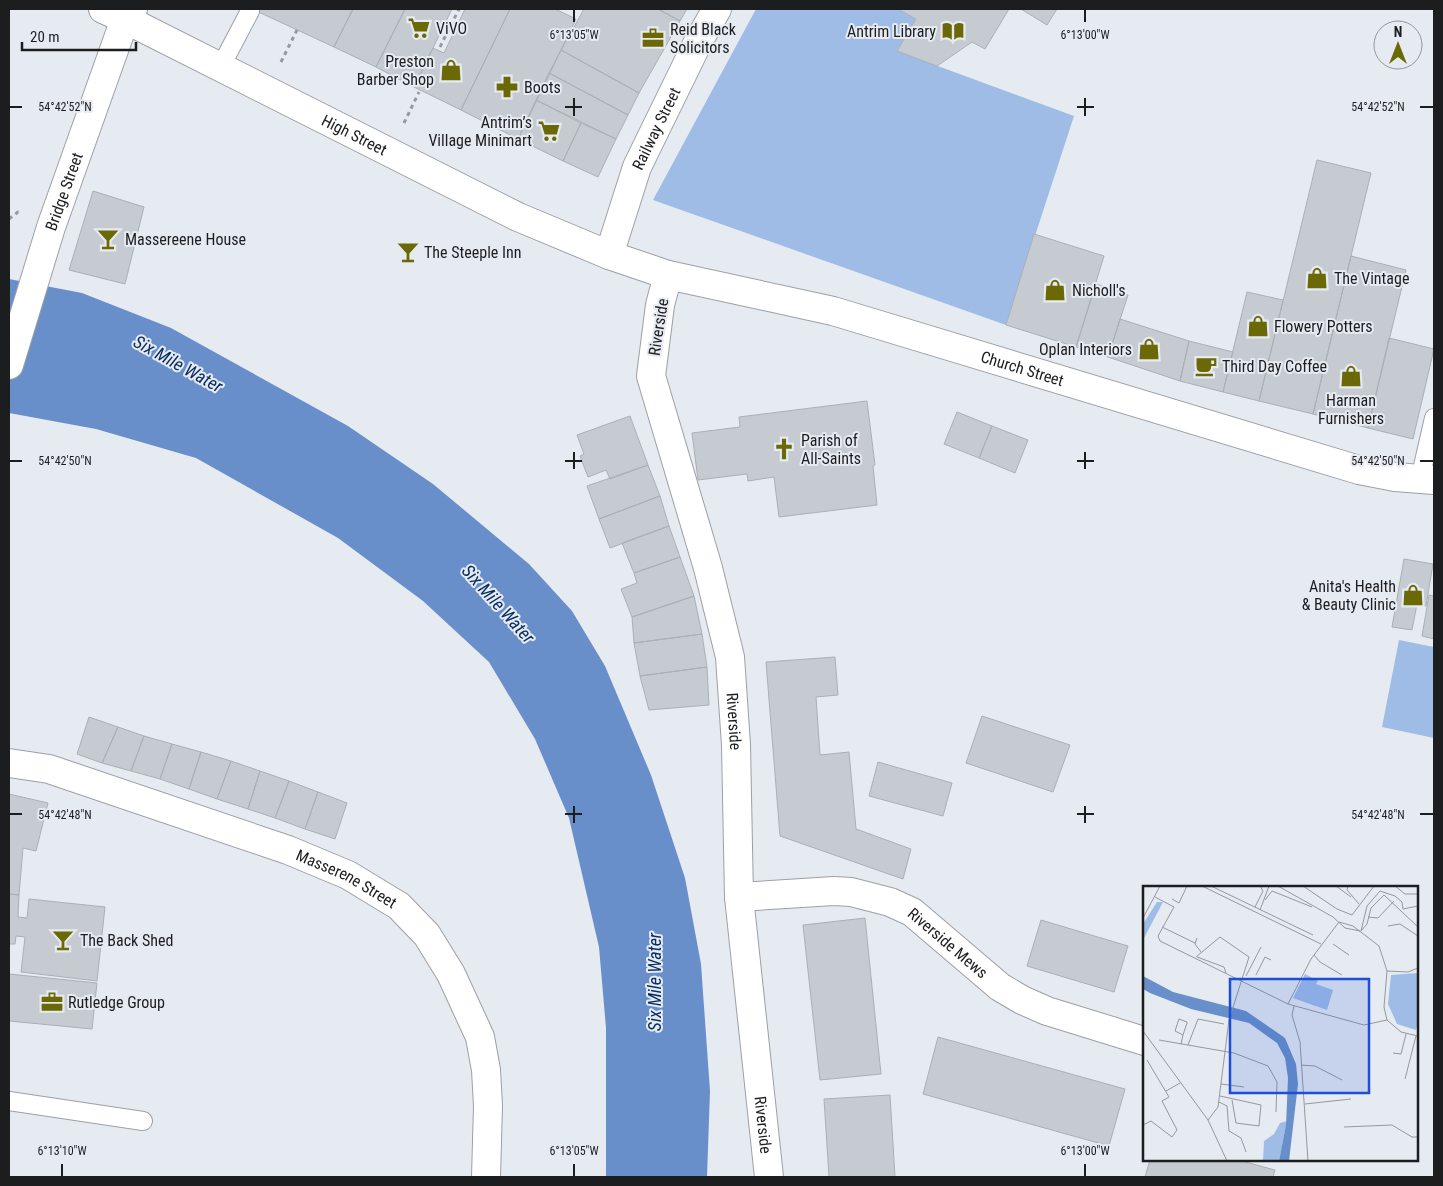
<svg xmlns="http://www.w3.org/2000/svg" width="1443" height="1186" font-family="'Roboto Condensed',sans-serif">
<rect width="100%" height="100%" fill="#e6eaf1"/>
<path fill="#9fbce7" d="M756,9H898L916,19L897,51L1074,116L1006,325L653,200Z
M1399,640L1434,647V738L1382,727Z"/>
<path fill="#698fcb" d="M9,279L82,293L171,328L348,426L433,484L529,564L572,611L605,666L651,775L685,878L701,964L710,1091L707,1177H606V1028L599,947L569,818L535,739L489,662L423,601L338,538L196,458L96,429L9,413Z"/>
<path fill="#c6cad1" stroke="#abb0b6" d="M252,9H353L334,47Z
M353,9H405L376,67L334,47Z
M405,9H452L414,87L376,67Z
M465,9H510L461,110L414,87L433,48L444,53Z
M510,9H555L576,19L518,139L461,110Z
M584,9H658L680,21L639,93L561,50Z
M658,9H687L680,21Z
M898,9H1009L985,49L972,42L937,66L897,51L916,19Z
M1021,9H1057L1047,25Z
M561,50L639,93L628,115L549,73Z
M549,73L628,115L616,139L536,100Z
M536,100L581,123L563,161L518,139Z
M581,123L616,139L598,177L563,161Z
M1317,160L1371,173L1313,414L1259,401Z
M93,191L144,207L125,284L69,270Z
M1034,234L1104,256L1076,347L1006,325Z
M1351,256L1406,270L1368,428L1313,414Z
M1096,284L1128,295L1108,357L1076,347Z
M1247,292L1283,300L1259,401L1223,392Z
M1120,319L1189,341L1180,381L1108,357Z
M1389,338L1434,349L1413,439L1368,428Z
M1189,341L1233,352L1223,392L1180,381Z
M867,401L875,465L873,466L877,505L779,517L774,477L748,481L747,474L698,480L692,433L740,427L739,417Z
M957,412L992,426L979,458L944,444Z
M630,416L648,465L610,479L606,470L588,477L580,456L584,454L577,435Z
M992,426L1028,440L1015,473L979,458Z
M648,465L660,496L599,519L587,486Z
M660,496L669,526L610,548L599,519Z
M669,526L680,557L634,573L622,543Z
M680,557L694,596L632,617L621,589L637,583L634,573Z
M1404,559L1433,564L1426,606L1417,604L1412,630L1392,627Z
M1429,595L1434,596V639L1422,636Z
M694,596L702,634L634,643L632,617Z
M702,634L707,667L640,676L634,643Z
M835,657L838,695L816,697L820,755L849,752L856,829L911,849L903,879L780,836L766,662Z
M707,667L709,705L649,710L640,676Z
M982,716L1070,745L1053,792L966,763Z
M89,717L118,727L102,763L77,754Z
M118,727L144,736L131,771L102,763Z
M144,736L172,744L160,779L131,771Z
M172,744L201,752L189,789L160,779Z
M201,752L231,761L217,799L189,789Z
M231,761L260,771L248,809L217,799Z
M878,762L952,783L943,816L869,796Z
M260,771L289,781L275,818L248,809Z
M289,781L318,792L305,829L275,818Z
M318,792L347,803L335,839L305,829Z
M9,794L48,803L36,851L23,848L19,895L9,894Z
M9,894L19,895L18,917L27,918L29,899L105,907L97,981L21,972L25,937L16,936L15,944H9Z
M865,918L881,1074L820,1080L803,925Z
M1041,920L1128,946L1114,992L1027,966Z
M9,974L97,983L92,1029L9,1021Z
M938,1037L1125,1089L1109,1146L923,1094Z
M890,1095L895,1177H829L824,1099Z
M1150,1160H1238L1275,1170L1273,1177H1145Z"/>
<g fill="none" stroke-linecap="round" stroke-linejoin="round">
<g stroke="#9ca0a6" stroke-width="20">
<path id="lane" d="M220,68L250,11
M1420,479L1434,418
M9,1101L143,1121"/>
</g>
<g stroke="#9ca0a6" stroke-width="30">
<g id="street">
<path d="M103,9L125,19L133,9"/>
<path id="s1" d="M609,255L668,275L833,311L1359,470L1395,477L1434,480"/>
<path id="s2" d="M668,275L660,305L651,376L708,568L730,657L736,745L739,897L769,1177"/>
<path id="s3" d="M9,763L49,769L288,850L348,875L399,906L427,935L451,974L480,1037L486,1070L488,1106L486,1177"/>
<path id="s4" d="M739,897L834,891L851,892L890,902L912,912L1000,987L1022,1000L1047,1011L1144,1041"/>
</g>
</g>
<g stroke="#9ca0a6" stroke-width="30">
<g id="secondary">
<path id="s5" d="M9,365L51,227L125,19L518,217L609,255L637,167L699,40L717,9"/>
</g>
</g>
<path stroke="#97999e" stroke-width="3" stroke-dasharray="4 4" stroke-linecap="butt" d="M440,47L459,9
M281,62L297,30
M404,123L419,92
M9,219L18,212H20"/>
<use href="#lane" stroke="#fff" stroke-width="18"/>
<use href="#street" stroke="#fff" stroke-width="28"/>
<use href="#secondary" stroke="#fff" stroke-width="28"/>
</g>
<path fill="none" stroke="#1c1d1f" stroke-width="2" d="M574,10V22M1085,10V22M574,98V116M1085,98V116M10,107H22M565,107H582M1077,107H1094M1420,107H1433M574,452V469M1085,452V469M10,461H22M565,461H582M1077,461H1094M1420,461H1433M574,806V823M1085,806V823M10,814H22M565,814H582M1077,814H1094M1420,814H1433M62,1164V1176M574,1164V1176M1085,1164V1176"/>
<defs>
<g id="supermarket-bare" transform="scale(1.725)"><path d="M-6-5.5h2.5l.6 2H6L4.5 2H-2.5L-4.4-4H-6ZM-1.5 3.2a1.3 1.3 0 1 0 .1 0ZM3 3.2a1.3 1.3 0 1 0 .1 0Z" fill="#6b6905" stroke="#e6eaf1" stroke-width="2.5" paint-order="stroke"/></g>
<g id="library-bare" transform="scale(1.725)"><path d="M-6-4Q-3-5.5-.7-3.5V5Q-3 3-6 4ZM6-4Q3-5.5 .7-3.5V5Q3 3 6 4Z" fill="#6b6905" stroke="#e6eaf1" stroke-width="2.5" paint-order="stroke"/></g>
<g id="office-bare" transform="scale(1.725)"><path d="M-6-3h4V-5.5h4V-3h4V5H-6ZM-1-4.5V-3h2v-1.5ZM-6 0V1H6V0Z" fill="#6b6905" stroke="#e6eaf1" stroke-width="2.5" paint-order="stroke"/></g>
<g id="shop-bare" transform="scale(1.725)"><path d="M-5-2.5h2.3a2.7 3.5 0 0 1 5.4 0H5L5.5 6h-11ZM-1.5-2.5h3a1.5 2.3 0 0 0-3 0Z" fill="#6b6905" stroke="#e6eaf1" stroke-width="2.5" paint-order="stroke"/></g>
<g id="pharmacy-bare" transform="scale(1.725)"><path d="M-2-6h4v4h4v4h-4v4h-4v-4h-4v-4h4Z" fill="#6b6905" stroke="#e6eaf1" stroke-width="2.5" paint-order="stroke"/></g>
<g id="bar-bare" transform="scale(1.725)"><path d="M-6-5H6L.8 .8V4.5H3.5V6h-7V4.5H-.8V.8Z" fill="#6b6905" stroke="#e6eaf1" stroke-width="2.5" paint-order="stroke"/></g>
<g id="cafe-bare" transform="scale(1.725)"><path d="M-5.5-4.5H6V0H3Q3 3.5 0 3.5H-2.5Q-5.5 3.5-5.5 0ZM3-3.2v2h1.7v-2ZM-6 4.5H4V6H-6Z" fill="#6b6905" stroke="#e6eaf1" stroke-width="2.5" paint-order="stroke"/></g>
<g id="church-bare" transform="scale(1.725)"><path d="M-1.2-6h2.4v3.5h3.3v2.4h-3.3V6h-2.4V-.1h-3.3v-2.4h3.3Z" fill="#6b6905" stroke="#e6eaf1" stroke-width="2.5" paint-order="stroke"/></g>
</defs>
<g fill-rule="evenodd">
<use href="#supermarket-bare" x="419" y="28"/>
<use href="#library-bare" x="953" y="31"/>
<use href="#office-bare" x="653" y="38"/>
<use href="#shop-bare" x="451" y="70"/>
<use href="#pharmacy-bare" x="507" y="87"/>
<use href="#supermarket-bare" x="549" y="131"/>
<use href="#bar-bare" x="108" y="239"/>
<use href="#bar-bare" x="408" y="252"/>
<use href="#shop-bare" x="1317" y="278"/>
<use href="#shop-bare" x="1055" y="290"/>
<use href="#shop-bare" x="1258" y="326"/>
<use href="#shop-bare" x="1149" y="349"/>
<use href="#cafe-bare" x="1206" y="366"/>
<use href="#shop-bare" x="1351" y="376"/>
<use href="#church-bare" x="784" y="449"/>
<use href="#shop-bare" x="1413" y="595"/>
<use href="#bar-bare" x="63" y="940"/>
<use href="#office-bare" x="52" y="1002"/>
</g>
<g text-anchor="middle" stroke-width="4" stroke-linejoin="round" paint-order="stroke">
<g font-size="16" fill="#1c1d1f" stroke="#e6eaf1" text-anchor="start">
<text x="436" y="34">ViVO</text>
<text x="670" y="35">Reid Black<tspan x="670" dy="18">Solicitors</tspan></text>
<text x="936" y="37" text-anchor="end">Antrim Library</text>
<text x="434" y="67" text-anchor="end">Preston<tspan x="434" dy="18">Barber Shop</tspan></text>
<text x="524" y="93">Boots</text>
<text x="532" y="128" text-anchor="end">Antrim’s<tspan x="532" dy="18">Village Minimart</tspan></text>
<text x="125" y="245">Massereene House</text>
<text x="424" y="258">The Steeple Inn</text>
<text x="1334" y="284">The Vintage</text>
<text x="1072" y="296">Nicholl's</text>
<text x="1274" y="332">Flowery Potters</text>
<text x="1132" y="355" text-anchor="end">Oplan Interiors</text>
<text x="1222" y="372">Third Day Coffee</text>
<text x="1351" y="406" text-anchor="middle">Harman<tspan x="1351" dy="18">Furnishers</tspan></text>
<text x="801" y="446">Parish of<tspan x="801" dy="18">All-Saints</tspan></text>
<text x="1396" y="592" text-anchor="end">Anita's Health<tspan x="1396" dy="18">&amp; Beauty Clinic</tspan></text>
<text x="80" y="946">The Back Shed</text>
<text x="68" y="1008">Rutledge Group</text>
</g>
<g font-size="16" fill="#1c1d1f" stroke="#e6eaf1">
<text dy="6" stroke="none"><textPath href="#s5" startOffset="1039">Railway Street</textPath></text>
<text dy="6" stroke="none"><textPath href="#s5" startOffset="622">High Street</textPath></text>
<text dy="6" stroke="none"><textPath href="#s5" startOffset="182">Bridge Street</textPath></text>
<text transform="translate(658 327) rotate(-81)" y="6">Riverside</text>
<text dy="6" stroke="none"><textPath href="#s1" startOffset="429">Church Street</textPath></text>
<text dy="6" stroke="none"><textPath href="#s2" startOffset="459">Riverside</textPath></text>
<text dy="6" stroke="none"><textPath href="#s3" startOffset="358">Masserene Street</textPath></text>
<text dy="6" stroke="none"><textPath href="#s4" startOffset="224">Riverside Mews</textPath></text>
<text dy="6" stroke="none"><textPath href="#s2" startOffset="864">Riverside</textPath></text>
</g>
<g font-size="18" font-style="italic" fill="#082d63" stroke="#e6eaf1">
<text transform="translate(178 364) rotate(29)" y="6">Six Mile Water</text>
<text transform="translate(498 604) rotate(48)" y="6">Six Mile Water</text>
<text transform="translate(655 982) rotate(-90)" y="6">Six Mile Water</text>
</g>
</g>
<g transform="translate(1143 886)">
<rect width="275" height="275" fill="#e6eaf1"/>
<path d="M14,16H20L0,54V38ZM275,87V137L273,144L254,138L245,118L248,89ZM162,88L175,95L173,98L190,104L184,124L150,112ZM144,235L136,275H120L121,255L131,248L137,237Z" fill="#9fbce7"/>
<path d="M0,90L30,106L103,125L142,152L153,178L155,198L146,275H136L143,239L145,192L142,172L134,157L106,137L48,123L7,107L0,103Z" fill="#698fcb"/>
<path fill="none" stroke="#95989d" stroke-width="1" d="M59,0L178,58M68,0L170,49M135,0L190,31L202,42L217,45M160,0L194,23L209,29L231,0M193,0L208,11M205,0L204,4L216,18M252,0L262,8H275M12,11L31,21L15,50L17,55L145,118L221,139L244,134M29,13L36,17L44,0M122,14L129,5L169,21M112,21L120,5L117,0M260,23L275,20M117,24L126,0M225,31L235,32L251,15M0,32L17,0M196,36L210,40L236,60L244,85L241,121L244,134L258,146L275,150M245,40L257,38L275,50M19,41L52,57M218,45L224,38L228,22L241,9L275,41M218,45L224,20L237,5L252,10L259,16L260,23M54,52L52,58L58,66M190,58L206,69M171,69L177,76L199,89M53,71L77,51L106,71L86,134L75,221L65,234M54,71L81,81L83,87M244,85L265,86L275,82M113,89L122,71L128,74M103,90L118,61M145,118L168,73L196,36M151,120L149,129L157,156L165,275M0,145L65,234L84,275M16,154L91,167L125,180L134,196L133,226M38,158L40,149L44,137V136L36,133L32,145L40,149M45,159L55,133L81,138M250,167L258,168L263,148M158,179L172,180L199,194M262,193L273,150M78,198L101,201M23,205L37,197M77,210L118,219L116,240L93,237L89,214M76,216L84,220L86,245L98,252L103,266M162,218L208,213M0,239L8,235L29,251L34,244L19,215L26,211L4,174M201,241L249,239L269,251H275"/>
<path fill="#1d4ed8" fill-opacity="0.15" stroke="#1d4ed8" stroke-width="2.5" d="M87,93H226V207H87Z"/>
<rect width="275" height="275" fill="none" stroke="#1c1d1f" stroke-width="2.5"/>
</g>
<g font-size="12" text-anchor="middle" fill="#1c1d1f" stroke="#e6eaf1" stroke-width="4" stroke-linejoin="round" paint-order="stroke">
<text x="574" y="39">6°13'05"W</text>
<text x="1085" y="39">6°13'00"W</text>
<text x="65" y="111">54°42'52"N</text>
<text x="1378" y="111">54°42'52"N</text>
<text x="65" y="465">54°42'50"N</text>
<text x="1378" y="465">54°42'50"N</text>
<text x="65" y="819">54°42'48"N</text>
<text x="1378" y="819">54°42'48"N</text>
<text x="62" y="1155">6°13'10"W</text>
<text x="574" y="1155">6°13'05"W</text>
<text x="1085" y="1155">6°13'00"W</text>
</g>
<rect width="1443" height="1186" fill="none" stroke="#1c1d1f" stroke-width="20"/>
<g transform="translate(1398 45)"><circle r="24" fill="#e6eaf1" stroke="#95989d"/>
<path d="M0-4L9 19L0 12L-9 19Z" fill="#6b6905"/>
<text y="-8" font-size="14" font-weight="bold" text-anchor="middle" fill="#1c1d1f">N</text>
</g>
<path d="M22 42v8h114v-8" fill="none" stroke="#1c1d1f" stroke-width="2.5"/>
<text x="30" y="42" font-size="15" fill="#1c1d1f" stroke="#e6eaf1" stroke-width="4" paint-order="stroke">20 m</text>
</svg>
